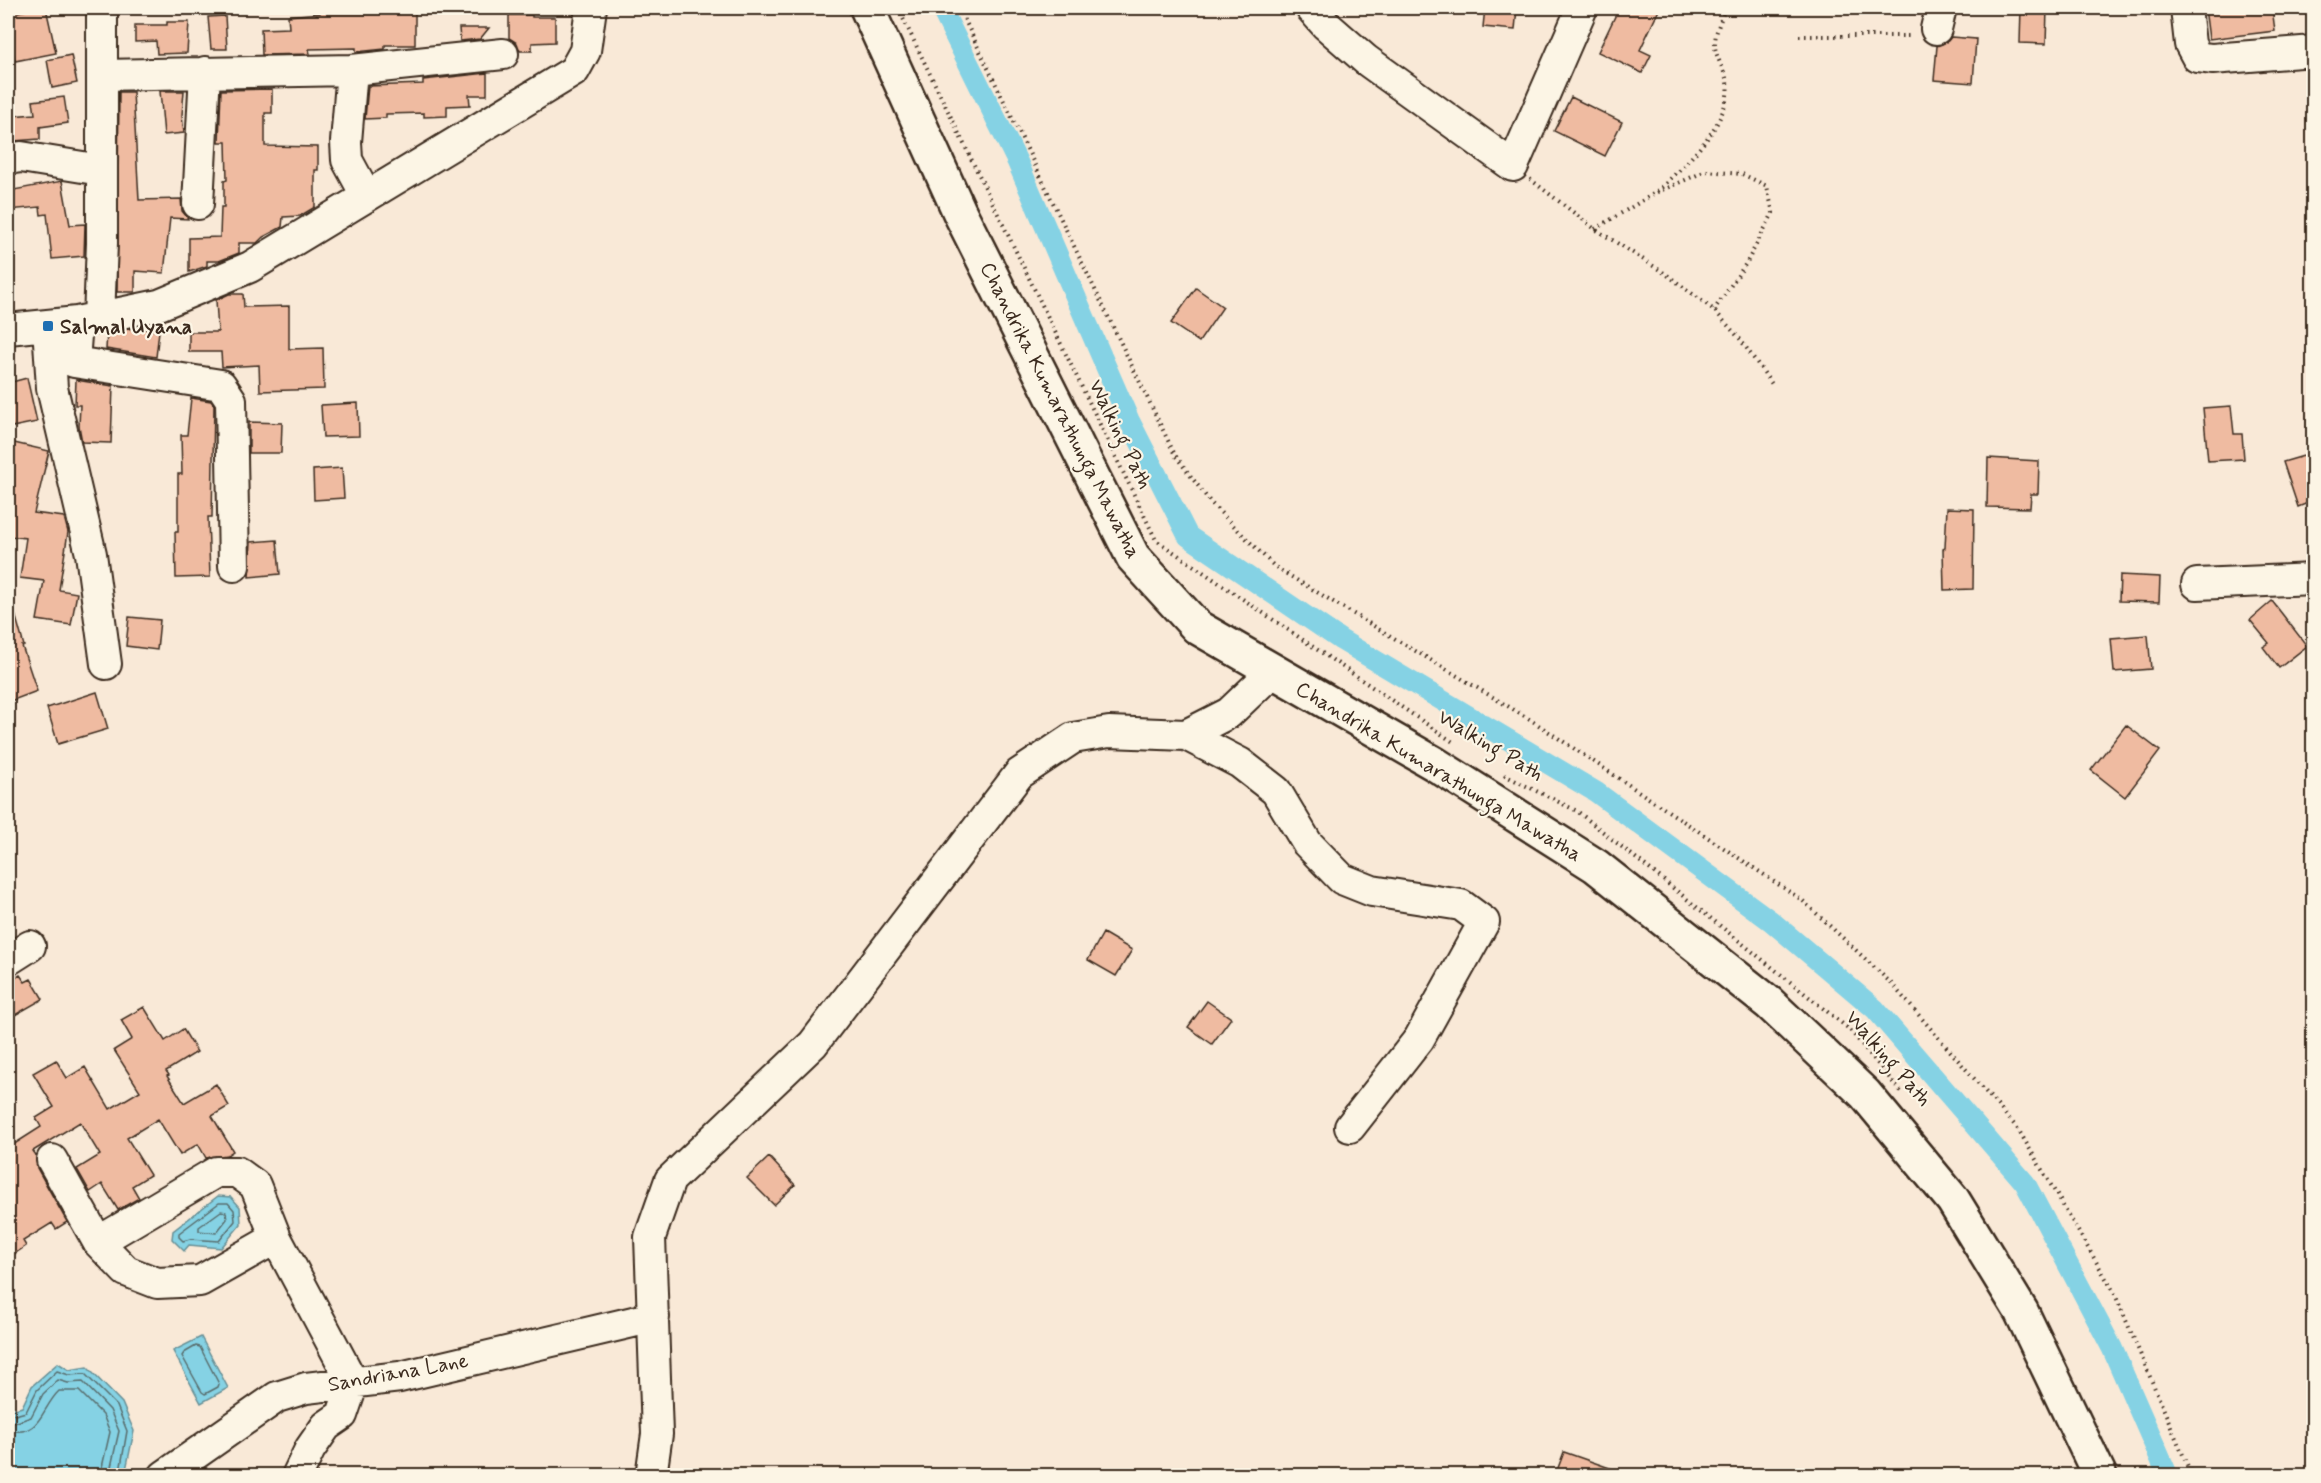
<svg xmlns="http://www.w3.org/2000/svg" width="2321" height="1483" font-family="Mynerve,sans-serif">
<rect width="100%" height="100%" fill="#f9e9d7"/>
<filter id="ink" filterUnits="userSpaceOnUse"><feTurbulence type="fractalNoise" baseFrequency=".0167" numOctaves="2"/><feDisplacementMap in="SourceGraphic" scale="12" xChannelSelector="R" yChannelSelector="G"/><feConvolveMatrix kernelMatrix="1 2 1 2 8 2 1 2 1" color-interpolation-filters="sRGB"/></filter>
<g filter="url(#ink)">
<path fill="#85d2e4" stroke="#678f95" stroke-width="1.5" d="M218,1196L231,1197L240,1207L241,1224L221,1248L189,1245L184,1251L172,1239L173,1231Z
M201,1337L228,1388L201,1403L173,1351Z
M58,1363L69,1370L87,1367L122,1403L134,1431L126,1470L121,1475H8V1401L15,1409L22,1407L32,1386Z"/>
<g fill="none" stroke-linecap="round" stroke-linejoin="round">
<path stroke="#596d6d" stroke-width="1.5" d="M219,1203H228L234,1210L235,1221L219,1241L190,1239L183,1241L179,1237V1233Z
M221,1211L226,1212L227,1219L216,1233L199,1231V1227Z
M196,1346L200,1347L219,1384L218,1387L205,1394L202,1392L182,1356L184,1353Z
M8,1410L15,1415L26,1412L37,1390L57,1371L69,1375L85,1374L117,1406L127,1431L121,1466L117,1476
M8,1420L17,1422L31,1417L43,1394L58,1380L68,1383L83,1382L110,1410L119,1431L109,1476
M8,1430C41,1438 41,1408 59,1391H79L103,1415L110,1432L100,1476"/>
<path stroke="#85d2e4" stroke-width="21" d="M941,8L1017,161L1129,420L1188,536L1341,640L1596,792L1771,921L1875,1009L2025,1183L2112,1348L2168,1476"/>
</g>
<path fill="#efbba1" stroke="#3b2a1e" stroke-width="1.5" d="M37,8H46L56,53L15,61L8,28V14Z
M320,8H383L384,12H415V45H385V49L356,52V48L309,49L310,54L262,55L261,29L289,28L288,16L320,13Z
M1485,8H1517L1515,30L1483,27Z
M1619,8H1660L1640,50L1651,55L1642,73L1598,52Z
M2021,8H2047L2046,44L2020,43Z
M2205,8H2272L2275,31L2209,39Z
M509,15H532V17H555V42L532,43V51H520L517,43L509,38Z
M225,16L227,49H211L208,17Z
M167,22H189L187,53L157,54L156,41L135,42V25H167Z
M459,28H489L480,39L460,41Z
M1951,37L1976,39L1973,83L1934,80L1937,46L1948,41Z
M71,55L77,83L52,88L47,60Z
M487,73V95H469L470,105L447,106V116L424,117V113L386,114V118L365,119L368,86L423,84V80Z
M272,89V113H265V146L318,147V170H315V207L300,216L283,217L282,227L263,237L257,243H239V253L219,261H207V266L189,272V238L220,237L221,207H224V181L227,180L226,142H219L221,90Z
M160,91H184L182,115L184,133L164,135Z
M119,92H133L139,200L181,199L182,211L187,217L188,219L170,218L164,273L135,271V292H117Z
M64,97L68,123L40,127V139L13,141L11,116L35,114L33,101Z
M1571,97L1622,122L1605,156L1554,131Z
M62,181L70,225L85,224L84,256L52,259L47,214L41,215L40,207L8,210V191Z
M1196,288L1223,307L1199,342L1171,323Z
M229,294H243L244,307L289,306V349L323,348L324,389L260,391L259,365L222,367L221,352H189V332H218L216,300Z
M133,328L159,331L156,357L106,349L107,333Z
M27,378L37,422L12,427L8,405V383Z
M76,380L113,386L111,443L82,442L79,426L80,405H75Z
M191,398L211,401L214,405L212,517H208L210,577L176,578L175,532H178V474H182L181,435H187Z
M358,403L359,436L323,437L321,405Z
M2231,406L2234,434H2242L2244,459L2208,461L2203,408Z
M249,422L282,423L281,453H249Z
M10,442L49,451L34,513L64,517L68,532L59,590L77,593L71,625L37,620L44,581L20,578L26,538L8,536L14,486L8,485V453Z
M2307,455L2313,474V501L2298,507L2283,462Z
M1988,458L2039,461L2038,494H2031L2030,508L1987,507Z
M342,468L344,498L314,500L313,470Z
M1947,508L1974,509L1973,589L1944,590L1943,549L1945,548Z
M277,540L280,574L249,577L251,542Z
M2120,575L2160,577L2159,602L2119,601Z
M2272,601L2307,646L2279,668L2263,647L2269,643L2250,620Z
M12,603L24,646H22L37,691L8,702V604Z
M129,617L160,620L157,650L126,646Z
M2148,635L2151,669L2114,672L2111,638Z
M97,692L108,729L58,744L47,708Z
M2126,725L2160,751L2125,797L2091,770Z
M1103,933L1132,950L1116,976L1088,960Z
M20,975L25,982L31,979L43,999L8,1019V982Z
M1207,1001L1231,1018L1212,1044L1188,1027Z
M144,1007L165,1041L183,1029L197,1052L166,1071L169,1075L167,1076L184,1103L216,1084L229,1106L212,1116L233,1151L227,1155L206,1158L198,1144L180,1155L158,1119L127,1138L150,1175L132,1186L139,1198L118,1210L102,1184L90,1192L77,1169L100,1155L80,1122L33,1151L36,1155L37,1168L67,1222L56,1229L52,1223L23,1241L26,1246L8,1258V1148L41,1127L36,1118L54,1107L33,1073L56,1060L67,1078L85,1067L110,1109L140,1091L114,1050L132,1039L121,1020Z
M769,1157L795,1185L774,1205L747,1178Z
M1564,1452L1624,1473L1623,1476H1555Z"/>
<g fill="none" stroke-linecap="round" stroke-linejoin="round">
<g stroke="#3b2a1e" stroke-width="34">
<path id="minor" d="M1311,8L1326,25L1366,60L1513,166L1582,8
M2186,8L2190,44L2197,57L2212,59L2314,51
M1936,29L1941,8
M352,70L346,142L347,160L366,195
M103,75L352,70L503,54
M8,159L21,157L101,170
M198,204L205,72
M99,318L102,243V8
M77,322L74,362L221,385L231,400L234,566
M48,326L52,388L91,554L106,664
M8,329L77,322L159,305L250,267L574,71L585,51L591,8
M2197,584L2314,579
M1186,735L1229,713L1273,671
M8,960L30,946
M52,1160L98,1242L126,1271L157,1283L200,1281L276,1238
M98,1242L216,1172H237L255,1185L276,1238L353,1383L342,1415L326,1426L310,1449L297,1476
M164,1476L277,1397L306,1388L400,1377L654,1317
M651,1476L657,1434L650,1237L670,1180L813,1044L1019,774L1073,738L1109,732L1186,735L1240,763L1276,791L1307,843L1342,879L1372,891L1461,905L1484,922L1419,1039L1350,1127"/>
</g>
<g stroke="#3b2a1e" stroke-width="38">
<path id="major" d="M867,8L960,213L1133,557L1197,627L1435,764L1596,866L1769,1003L1865,1094L1953,1200L2021,1311L2100,1476"/>
</g>
<path stroke="#3b2a1e" stroke-width="4" stroke-dasharray="1.5 4.5" stroke-linecap="butt" d="M898,8L1156,540L1453,742
M959,8L1175,455L1211,503L1275,567L1531,720L1802,900L1890,982L2018,1129L2114,1292L2192,1476
M1799,36H1913
M1530,179L1595,229L1666,274L1714,310L1740,339L1774,387
M1657,191C1683,167 1733,122 1727,82C1725,70 1714,55 1715,43C1715,32 1722,18 1725,8
M1595,229L1655,193L1706,171L1742,174L1767,186L1773,213L1747,262L1714,310
M1504,775L1577,811L1849,1029L1901,1092"/>
<use href="#minor" stroke="#fcf5e5" stroke-width="30"/>
<use href="#major" stroke="#fcf5e5" stroke-width="33"/>
</g>
</g>
<rect fill="#1f6fb2" stroke="#fcf5e5" stroke-width="2" x="42" y="320" width="12" height="12" rx="3"/>
<g text-anchor="middle" stroke-width="4.5" stroke-linejoin="round" paint-order="stroke">
<g font-size="21" font-weight="bold" fill="#3b2a1e" stroke="#fcf5e5" text-anchor="start">
<text x="60" y="333">Salmal Uyana</text>
</g>
<g font-size="21" fill="#3b2a1e" stroke="#fcf5e5">
<text transform="translate(1061 410) rotate(63)" y="7">Chandrika Kumarathunga Mawatha</text>
<text transform="translate(1121 434) rotate(64)" y="7">Walking Path</text>
<text transform="translate(1491 745) rotate(31)" y="7">Walking Path</text>
<text transform="translate(1439 771) rotate(31)" y="7">Chandrika Kumarathunga Mawatha</text>
<text transform="translate(1889 1058) rotate(49)" y="7">Walking Path</text>
<text transform="translate(398 1372) rotate(-10)" y="7">Sandriana Lane</text>
</g>
</g>
<rect width="2321" height="1483" fill="none" stroke="#fcf5e5" stroke-width="30"/>
<rect x="15" y="15" width="2291" height="1453" fill="none" stroke="#3b2a1e" stroke-width="2" filter="url(#ink)"/>
</svg>
